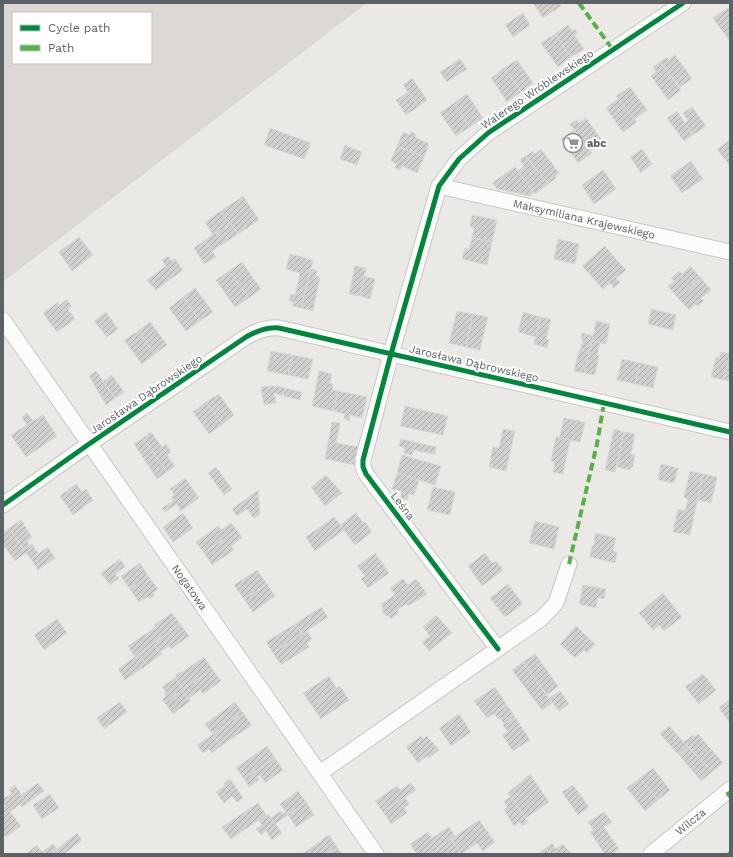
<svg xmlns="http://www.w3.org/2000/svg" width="733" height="857" font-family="'Work Sans',sans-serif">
<defs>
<pattern id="building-hatch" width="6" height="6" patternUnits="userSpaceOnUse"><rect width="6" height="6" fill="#d2d0ce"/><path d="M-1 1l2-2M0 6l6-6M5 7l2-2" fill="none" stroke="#adacab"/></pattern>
</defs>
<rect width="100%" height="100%" fill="#ebe9e6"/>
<path fill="#dbd8d6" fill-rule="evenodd" d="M3,3H367L3,282ZM13,13H151V63H13Z"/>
<path fill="url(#building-hatch)" stroke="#dad8d5" d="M533,3H559L561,6L543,18Z
M728,8L730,11V39L729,40L713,18Z
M523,13L530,25L513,37L505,25Z
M568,25L572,31L575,29L577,33L574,35L584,49L571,57L555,34Z
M555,34L571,57L558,67L541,43Z
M675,55L692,79L680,87L660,62L667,57L668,60Z
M460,59L467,69L447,82L440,72Z
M517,60L533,83L521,92L504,68Z
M660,62L681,90L668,100L651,76L656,72L653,67Z
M504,68L521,92L507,102L491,78Z
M412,78L427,100L418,107L403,85Z
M630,87L647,110L634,119L616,96Z
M408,92L418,107L406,115L396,100Z
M467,94L483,118L470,127L454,103Z
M618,99L637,122L623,132L606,108Z
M454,103L470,127L456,136L440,113Z
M692,107L706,126L693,135L685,123L688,120L683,113Z
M677,111L693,135L684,141L667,118Z
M586,118L603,142L590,151L570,124L577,120L579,123Z
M270,128L311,143L304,159L264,145Z
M574,130L592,153L578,163L561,139Z
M403,132L410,135L411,132L416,134L415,137L429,144L424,157L397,146Z
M730,140V166L717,149Z
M345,145L362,152L357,165L340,159Z
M397,146L424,157L417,173L402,166L400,170L395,168L397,164L391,161Z
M541,149L559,173L555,176L556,178L548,184L526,156L533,151L535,154Z
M642,149L652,164L641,173L630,157Z
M525,156L548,184L535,194L518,171L524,166L520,160Z
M691,161L703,179L682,193L670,176Z
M515,167L534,192L530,196L497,189L492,183Z
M603,170L616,189L594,204L582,185Z
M243,196L259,220L238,234L231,224L230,225L221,211Z
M221,211L230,225L213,235L205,222Z
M472,215L497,220L492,242L472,238L474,227H470Z
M231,224L238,234L212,251L205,240Z
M79,237L93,255L72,271L59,252Z
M472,238L492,242L487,265L462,259L465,248L469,249Z
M558,239L579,244L575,264L554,259Z
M205,240L216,257L204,264L194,248Z
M605,246L615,258L593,278L582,266Z
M290,254L313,260L301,308L292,306L293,302L289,301L291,294L295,295L300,273L286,269Z
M168,256L172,261L175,259L183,270L156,290L147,280L166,266L162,260Z
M615,258L626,270L616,278L620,282L614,288L610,283L603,289L593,278Z
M242,262L261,289L249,298L229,271Z
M355,266L366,268L360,296L349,294Z
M690,266L701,278L678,298L668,286L674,281L671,278L679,271L682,274Z
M311,269L317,270L316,276L320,277L313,311L301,308Z
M229,271L249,298L235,307L216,280Z
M364,276L375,279L370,299L360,296Z
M701,278L711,290L701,298L704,301L698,306L696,304L689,310L678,298Z
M195,288L213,312L200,321L183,297Z
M183,297L200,321L186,331L169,308Z
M67,299L72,306L68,309L75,319L57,332L43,313L58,302L60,305Z
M651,309L676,315L673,330L648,324Z
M457,311L473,314L466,347L449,343Z
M106,312L118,329L107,337L94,321Z
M523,312L540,317L536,337L518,332Z
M473,314L488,317L480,350L466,347Z
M540,317L551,319L546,339L549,340L547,348L534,344Z
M596,321L610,324L606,344L592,341Z
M150,322L167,345L155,354L138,331Z
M138,331L155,354L142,364L124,340Z
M582,333L593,336L584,373L574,371L579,350L580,351L583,339L581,338Z
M592,341L600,342L597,355H599L595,375L584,373Z
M271,351L292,355L288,375L267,371Z
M721,352L730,354L724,380L711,377L716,357L719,358Z
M730,354V381L724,380Z
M292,355L313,359L308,379L288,375Z
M622,359L640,363L635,384L617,380Z
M640,363L658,367L653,388L635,384Z
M96,371L115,398L106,405L89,376Z
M319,371L332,374L330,383L333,384L332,390L338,391L334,411L312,406Z
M112,375L124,392L115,398L103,382Z
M276,386L285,388L283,396L274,393L276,403L264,405L261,387Z
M285,388L302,392L300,400L283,396Z
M338,391L367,397L362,418L350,415L349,421L344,419L345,414L334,411Z
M219,394L234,415L223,424L206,402Z
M206,402L223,424L209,434L193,412Z
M405,406L448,416L443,435L400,426Z
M27,413L33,421L43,415L57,436L26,457L11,435L27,425L22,417Z
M564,418L585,422L580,442L559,438Z
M332,422L340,423L336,443L359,447L355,465L325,459Z
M503,429L515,431L506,471L489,467L493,447L499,448Z
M614,429L624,432L615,472L605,470Z
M151,432L162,447L166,444L171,452L167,455L175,466L167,472L143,438Z
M624,432L635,434L631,454L635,455L633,467H631L630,470L617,467Z
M556,437L570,440L563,474L553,472L555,462L551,461Z
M143,438L167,472L157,479L134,444Z
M401,439L436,447L435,454L413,450L412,455L404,453L405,448L399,446Z
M402,455L441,466L435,485L397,473Z
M661,464L678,468L674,483L658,480Z
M216,467L232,489L224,495L208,473Z
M690,471L703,474L690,535L673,532L678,509L685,511L688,499L684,497Z
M397,473L419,480L414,495L409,494L407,500L400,498L402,492L392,489Z
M703,474L717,477L711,503L698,500Z
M326,475L342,493L325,506L311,487Z
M185,478L199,498L181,511L177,504L165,512L162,508L174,500L171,497L175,495L170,489Z
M76,484L82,492L86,489L93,500L73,515L60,496Z
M433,487L455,492L450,515L427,510Z
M258,490L260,514L254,519L247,509L237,516L232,509Z
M357,512L356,514L364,523L365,522L372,532L355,545L340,525Z
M183,513L193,528L173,542L163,527Z
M334,517L344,530L315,551L306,537Z
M21,520L32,537L27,541L30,546L24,550L9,528Z
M535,521L559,527L554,549L529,543Z
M231,523L237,530L204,553L196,542L218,526L221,530Z
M9,528L24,550L32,544L38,553L31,559L26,553L15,561L3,544V533Z
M237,530L242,538L231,546L234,550L212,565L204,553Z
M595,533L616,538L613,551L617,552L615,563L590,557L592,545L594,546Z
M48,547L55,558L38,570L31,559Z
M375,553L389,573L368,588L361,579L365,576L357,566Z
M485,553L492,563L496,561L503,570L482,586L468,566Z
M120,559L125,567L115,574L119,578L110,585L101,573Z
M140,563L148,576L130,589L121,576Z
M257,570L267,584L244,599L234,585Z
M148,576L158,589L153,593L155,595L150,599L148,597L139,602L130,589Z
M403,579L408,585L416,579L427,594L408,606L406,604L397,610L399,613L391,619L389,616L385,615L382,611L383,608L381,604L395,595L390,588Z
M267,584L275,596L253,612L244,599Z
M508,584L523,604L505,617L490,598Z
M583,585L606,589L604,599L598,597L596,608L579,604Z
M663,593L682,617L664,631L659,625L653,630L639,613Z
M321,607L328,617L302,634L295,624Z
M172,613L180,624L135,657L128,646L156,627L154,625Z
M436,615L452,633L429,651L422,642L430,636L423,627Z
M57,619L67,633L44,650L34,635Z
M180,624L189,636L171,649L169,646L160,652L153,643Z
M295,624L302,634L273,653L266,642Z
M576,626L595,644L587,653L584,650L575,658L560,644Z
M307,631L312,639L307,643L309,647L281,665L273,653Z
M153,643L162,654L147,665L139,654Z
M139,654L147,665L125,680L118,669Z
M535,654L558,686L547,695L523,662Z
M204,657L212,669L183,689L175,678L176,677V675L180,672L181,673Z
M523,662L552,703L542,710L512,670Z
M212,669L221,681L203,694L200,690L188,699L182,690Z
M703,674L716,690L699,704L685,687Z
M329,676L337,689L312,706L303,693Z
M175,678L183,689L165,703L162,699L166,697L164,694L166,692L162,687Z
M340,686L349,700L321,719L312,706Z
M495,687L507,705L487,718L474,701Z
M182,690L190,701L173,714L165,703Z
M560,691L569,704L559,711L549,698Z
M730,699V723L719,708Z
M120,702L127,712L104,729L97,718Z
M235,702L243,713L213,734L205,724Z
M507,705L515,717L504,724L500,718L498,719L494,713Z
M243,713L252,725L221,746L213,734Z
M459,714L471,732L451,746L439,728Z
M515,717L530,740L513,751L502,735L508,732L503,725Z
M669,726L688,747L679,755L660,734Z
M213,734L221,746L212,753L209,749L203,753L197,745Z
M698,734L723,763L712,772L684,742L693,735L694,737Z
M421,736L423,739L427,736L439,750L429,758L427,756L418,763L406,747Z
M267,746L275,758L244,779L236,768Z
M688,747L712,772L701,781L679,755Z
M275,758L283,770L265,783L260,775L257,777L259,780L249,787L244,779Z
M653,768L670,790L658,800L640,778Z
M530,774L549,802L526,818L508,793Z
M640,778L658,800L645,811L627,788Z
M230,779L243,798L237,802L232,796L224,803L216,792L225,786L224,783Z
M38,783L44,791L27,803L21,795Z
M411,783L416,790L383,812L375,801L397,786L400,790Z
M15,785L27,803L22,807L20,804L10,812L21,826L6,837L3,833V808L6,806L3,803V799L12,793L9,790Z
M573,785L589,807L578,815L562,792Z
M298,791L306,802L275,824L271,818L281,811L283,814L286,812L280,804Z
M507,793H508L528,822L522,826L520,822L514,826L504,810L507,807L504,801L510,797Z
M50,794L59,808L42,819L33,805Z
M405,797L409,804L404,808L407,813L391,824L383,812Z
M306,802L314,815L296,827L288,815Z
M258,803L266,815L231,839L222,827Z
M604,812L612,822L604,827L619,849L612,854H605L590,832L594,830L588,822Z
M268,814L282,833L272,840L266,831L261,835L256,829L262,825L259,820Z
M479,820L495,842L483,851L477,843L461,854L451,839Z
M449,827L455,836L430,854H417L410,844L428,832L432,838Z
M77,833L82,840L64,854H51Z
M329,835L337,847L327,854H302Z
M451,839L460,851L455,854H430Z
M552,843L556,849L563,844L571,854H550L546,848Z
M53,844L57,849L51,854H26L37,845L42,852Z
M337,847L342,854H327Z
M546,848L550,854H541L540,852Z"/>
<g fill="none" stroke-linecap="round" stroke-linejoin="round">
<g stroke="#c7c7c6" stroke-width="17">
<g id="minor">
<path id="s1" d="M439,186L730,252"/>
<path id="s2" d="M3,320L376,854"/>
<path d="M3,505L89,444L246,337C257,331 266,327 279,328L730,432"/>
<path d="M498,649L366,474L363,467V460L391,354L439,186L459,159L488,133L683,3"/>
<path d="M320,773L542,618L556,603L569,564"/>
<path id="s3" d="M651,854L730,789"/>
</g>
</g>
<use href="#minor" stroke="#fcfcfb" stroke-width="15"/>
<path stroke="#58b04a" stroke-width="4" stroke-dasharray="8 4" stroke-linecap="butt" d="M579,3L613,50
M569,564L597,444L604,403
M727,792L730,797
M729,854L730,853"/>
<g stroke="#fff" stroke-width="8">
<path id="cycleway" d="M3,505L89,444L246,337C257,331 266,327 279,328L730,432
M498,649L366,474L363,467V460L391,354L439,186L459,159L488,133L683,3"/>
</g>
<use href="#cycleway" stroke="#00873e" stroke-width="5"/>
</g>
<defs>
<g id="supermarket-ring" transform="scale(1)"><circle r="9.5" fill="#fff" stroke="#8d9192" stroke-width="1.5"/><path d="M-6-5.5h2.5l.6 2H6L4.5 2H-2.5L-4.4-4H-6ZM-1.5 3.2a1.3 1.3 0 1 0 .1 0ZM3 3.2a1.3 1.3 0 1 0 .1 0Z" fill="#8d9192"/></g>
</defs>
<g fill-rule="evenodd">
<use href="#supermarket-ring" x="573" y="143"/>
</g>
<g text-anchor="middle" stroke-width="4" stroke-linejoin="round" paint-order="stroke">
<g font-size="11" fill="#5b6164" stroke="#fff">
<text transform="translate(537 89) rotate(-34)" y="4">Walerego Wróblewskiego</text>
<text dy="4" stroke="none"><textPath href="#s1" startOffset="149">Maksymiliana Krajewskiego</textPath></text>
<text transform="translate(474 363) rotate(13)" y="4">Jarosława Dąbrowskiego</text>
<text transform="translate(146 394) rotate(-34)" y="4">Jarosława Dąbrowskiego</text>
<text transform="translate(403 506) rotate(53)" y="4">Leśna</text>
<text dy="4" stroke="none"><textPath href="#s2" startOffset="326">Nogatowa</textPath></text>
<text dy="4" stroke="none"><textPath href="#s3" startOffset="51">Wilcza</textPath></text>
</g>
<g font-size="11" font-weight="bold" fill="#5b6164" stroke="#fff" text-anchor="start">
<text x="587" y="147">abc</text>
</g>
</g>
<rect width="733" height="857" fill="none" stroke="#5b6164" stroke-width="8"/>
<rect x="12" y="12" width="140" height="52" fill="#ffffff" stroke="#bdc0c1"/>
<rect x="20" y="25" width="20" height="6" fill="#00873e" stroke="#bdc0c1"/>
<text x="48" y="32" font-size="12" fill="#5b6164">Cycle path</text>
<rect x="20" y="45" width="20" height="6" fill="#58b04a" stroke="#bdc0c1"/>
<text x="48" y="52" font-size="12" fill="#5b6164">Path</text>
</svg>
